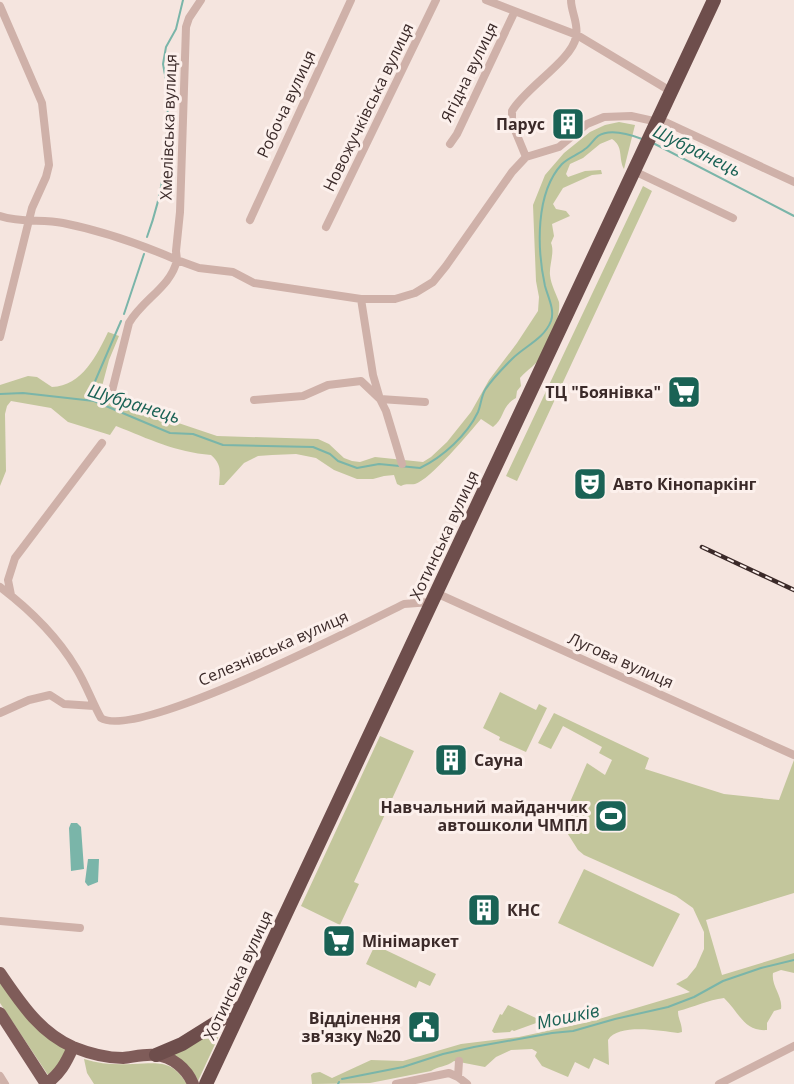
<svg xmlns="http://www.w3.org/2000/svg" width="794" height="1084" font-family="'Open Sans',sans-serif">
<rect width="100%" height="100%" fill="#f5e5df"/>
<path fill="#c3c69c" d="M619,122L635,125L624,169C618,158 624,147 612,139L600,144L583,158L570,164L566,174L568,177L585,171L601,170L602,174L592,175L563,188L553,204L556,209L566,211L570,216L552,224L554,236L551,243C555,252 549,265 550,275C551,285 556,293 559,302C561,315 550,344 543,355C537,364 527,370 520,378L521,386L517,391L516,398C501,406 505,418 493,427L481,419C470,432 430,480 415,484C410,485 407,483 401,486L397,484L394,475L384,476L373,479H357L334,470L316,458L296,454L272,455L258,456L244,463L224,485H219C220,471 222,465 211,455C175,452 149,439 116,426L110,435L68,422L51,408L11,401L7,406L5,414L6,471L0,486V385L28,376L37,377L52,387C82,386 97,355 108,332L119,336L109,360L101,390L119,403L217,436L318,439L329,444L344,458L352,461L360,462L375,457L423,462L431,457L447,442L471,412L489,380L517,343L538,311L539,297L536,281L533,205L545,175L564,153L590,132L605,125Z
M643,186L652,191L517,481L506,476Z
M500,692L536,710L539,704L547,708L526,752L499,740L500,737L483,728Z
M554,713L649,758L645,769L724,794L779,800L794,760V893L706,920L722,975L794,953V973L781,970L773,973C771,986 783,996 781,1009L774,1011L767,1023V1030C744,1032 739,1012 724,998C708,1000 694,1007 678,1011C678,1019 682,1023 682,1032L678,1033C661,1031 618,1023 608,1040L609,1065L594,1058L589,1069L575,1062L568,1077L542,1066L535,1056L537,1052L532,1049L511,1050L496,1057L485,1067L454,1061C446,1067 438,1066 431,1071L370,1083L312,1084L311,1075L313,1073L320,1072L332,1078L371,1060L403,1061L461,1044L519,1037L589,1022L690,992L676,984L687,978L696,967L704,949V932L693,908L676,896L584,855L578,850L561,823L587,763L605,775L612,760L599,753L602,747L563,726L551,749L538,743Z
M380,736L414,751L354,882L359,884L340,925L301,906Z
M584,869L680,914L653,967L558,923Z
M375,945L436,974L430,986L419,981L416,988L366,964Z
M0,979L66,1048L62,1063L48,1075L0,1003Z
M508,1005L536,1018L538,1014L546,1017L539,1022L514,1031L512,1030L510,1032L494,1033L492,1031L500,1014L502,1015Z
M223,1027L198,1081L188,1066L169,1055L185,1049Z
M84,1059C100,1064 116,1065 133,1064C158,1063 172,1059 187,1084H94L87,1073Z"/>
<path fill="#7ab5a9" d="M71,823H77L81,827L84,869L71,871L69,828Z
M88,859H99L98,882L88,886L85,882Z"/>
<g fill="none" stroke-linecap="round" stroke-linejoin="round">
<path stroke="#7ab5a9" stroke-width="2" d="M168,91L163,64L166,47L176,29L183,0
M653,143L794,216
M147,237C165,188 167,152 168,101
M124,314L144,254
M0,394L23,393L94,401L170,433L193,434L223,445L313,447L330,454L338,461L357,468L379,464L420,468C443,457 467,435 478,412C481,405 481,397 485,390C492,379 503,368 512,359C525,346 544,339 551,321C555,310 548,297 545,286C537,249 535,193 562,164C569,157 578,155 585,149C590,146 593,140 598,136C610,128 629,134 642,139
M87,400L121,321
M342,1079L403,1067L443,1054L474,1047L552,1033L573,1031L615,1019L668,1007L694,997L723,981L761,968L794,960
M338,1084L339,1082"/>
<path stroke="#cfb1a9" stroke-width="8" d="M486,0L577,35L672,92
M0,6L42,103L49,165L46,177L32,208L0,337
M659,119L794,182
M450,144L457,134L514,13
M526,157L559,147L587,124L604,117L631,116L658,122
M634,171L733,218
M0,216C20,223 42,219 63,223C103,231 140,244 177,260
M250,220L351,0
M326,227L436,0
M177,260L176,251L180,212L186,27L189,18L201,0
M361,299L373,375L380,399L386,411L402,464
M111,395L129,323C143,299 171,287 177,260L199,268L233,272L254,283L361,299H395L415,293L433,282L446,266L512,172L526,157L512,123V111C525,88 572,60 576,37C579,24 571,12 571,0
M254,400L303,396L328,385L361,381L380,399L425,402
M0,587C29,609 58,638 76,668C86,684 92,702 101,718C137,741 359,626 404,604L431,602
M436,593L794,755
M11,595L8,580L15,558L102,443
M0,713L29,700L50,695L64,704L94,706
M0,921L80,928
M459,1061L458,1077L467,1084
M0,1076L5,1084
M396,1084L449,1073L458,1077
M719,1084L794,1046"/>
<path stroke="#7f5c59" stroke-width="12" d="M0,973C20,1002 39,1032 73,1047C88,1053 107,1058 123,1058C133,1057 144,1054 155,1055C172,1056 187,1069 193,1084
M0,1013L46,1084
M46,1084C60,1074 66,1063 73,1047"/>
<path stroke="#6e4e4c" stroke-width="14" d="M156,1055L182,1044L241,1007
M206,1084L714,0"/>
<g stroke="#3b2a29" stroke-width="4.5">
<path id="rail" d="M702,547L794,590"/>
</g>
<use href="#rail" stroke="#fcf0ec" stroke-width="2" stroke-dasharray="7" stroke-linecap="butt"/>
</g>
<defs>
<g id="building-square" transform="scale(1.725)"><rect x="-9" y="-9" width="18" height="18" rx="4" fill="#1a6255" stroke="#fcf0ec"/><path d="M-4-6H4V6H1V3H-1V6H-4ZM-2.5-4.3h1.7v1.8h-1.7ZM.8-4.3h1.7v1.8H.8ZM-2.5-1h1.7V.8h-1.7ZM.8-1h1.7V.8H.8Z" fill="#fff"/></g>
<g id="supermarket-square" transform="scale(1.725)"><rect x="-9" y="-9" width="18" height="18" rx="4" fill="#1a6255" stroke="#fcf0ec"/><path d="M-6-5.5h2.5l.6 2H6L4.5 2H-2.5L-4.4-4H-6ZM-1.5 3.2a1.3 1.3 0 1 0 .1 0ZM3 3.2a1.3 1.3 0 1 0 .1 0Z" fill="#fff"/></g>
<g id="theatre-square" transform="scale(1.725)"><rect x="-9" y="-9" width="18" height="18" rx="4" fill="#1a6255" stroke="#fcf0ec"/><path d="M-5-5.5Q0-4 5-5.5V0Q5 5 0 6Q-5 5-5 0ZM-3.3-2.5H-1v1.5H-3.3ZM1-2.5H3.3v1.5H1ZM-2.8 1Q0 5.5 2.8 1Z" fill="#fff"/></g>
<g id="stadium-square" transform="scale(1.725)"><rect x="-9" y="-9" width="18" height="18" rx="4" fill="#1a6255" stroke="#fcf0ec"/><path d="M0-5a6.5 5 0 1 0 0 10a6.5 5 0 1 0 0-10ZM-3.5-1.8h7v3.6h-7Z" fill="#fff"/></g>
<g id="civic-square" transform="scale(1.725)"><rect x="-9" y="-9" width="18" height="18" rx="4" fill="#1a6255" stroke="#fcf0ec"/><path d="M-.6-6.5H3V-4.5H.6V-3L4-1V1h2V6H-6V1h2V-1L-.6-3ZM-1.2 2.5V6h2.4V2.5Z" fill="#fff"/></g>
</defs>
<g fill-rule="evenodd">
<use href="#building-square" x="568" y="124"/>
<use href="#supermarket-square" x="684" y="392"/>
<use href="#theatre-square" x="590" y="484"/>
<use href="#building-square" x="451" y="760"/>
<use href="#stadium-square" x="611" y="816"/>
<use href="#building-square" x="484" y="910"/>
<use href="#supermarket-square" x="339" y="941"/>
<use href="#civic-square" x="424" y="1027"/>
</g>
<g text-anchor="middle" stroke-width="6" stroke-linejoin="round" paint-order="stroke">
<g font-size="16" fill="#3b2a29" stroke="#fcf0ec">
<text transform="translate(469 72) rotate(-64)" y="6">Ягідна вулиця</text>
<text transform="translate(286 104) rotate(-65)" y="6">Робоча вулиця</text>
<text transform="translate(368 107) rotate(-64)" y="6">Новожучківська вулиця</text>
<text transform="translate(168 127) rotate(-88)" y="6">Хмелівська вулиця</text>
<text transform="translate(444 535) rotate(-65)" y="6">Хотинська вулиця</text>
<text transform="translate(273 648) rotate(-24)" y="6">Селезнівська вулиця</text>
<text transform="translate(621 660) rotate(24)" y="6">Лугова вулиця</text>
<text transform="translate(238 975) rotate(-65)" y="6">Хотинська вулиця</text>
</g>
<g font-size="16" font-weight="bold" fill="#3b2a29" stroke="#fcf0ec" text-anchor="end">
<text x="545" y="130">Парус</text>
<text x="661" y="398">ТЦ "Боянівка"</text>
<text x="613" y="490" text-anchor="start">Авто Кінопаркінг</text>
<text x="474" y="766" text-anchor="start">Сауна</text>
<text x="588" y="813">Навчальний майданчик<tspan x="588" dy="18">автошколи ЧМПЛ</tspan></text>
<text x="507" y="916" text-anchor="start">КНС</text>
<text x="362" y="947" text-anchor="start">Мінімаркет</text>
<text x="401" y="1024">Відділення<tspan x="401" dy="18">зв'язку №20</tspan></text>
</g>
<g font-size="18" font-style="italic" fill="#1a6255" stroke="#fcf0ec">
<text transform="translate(697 151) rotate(26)" y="6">Шубранець</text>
<text transform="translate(134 404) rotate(17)" y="6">Шубранець</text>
<text transform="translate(568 1017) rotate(-12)" y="6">Мошків</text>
</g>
</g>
</svg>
